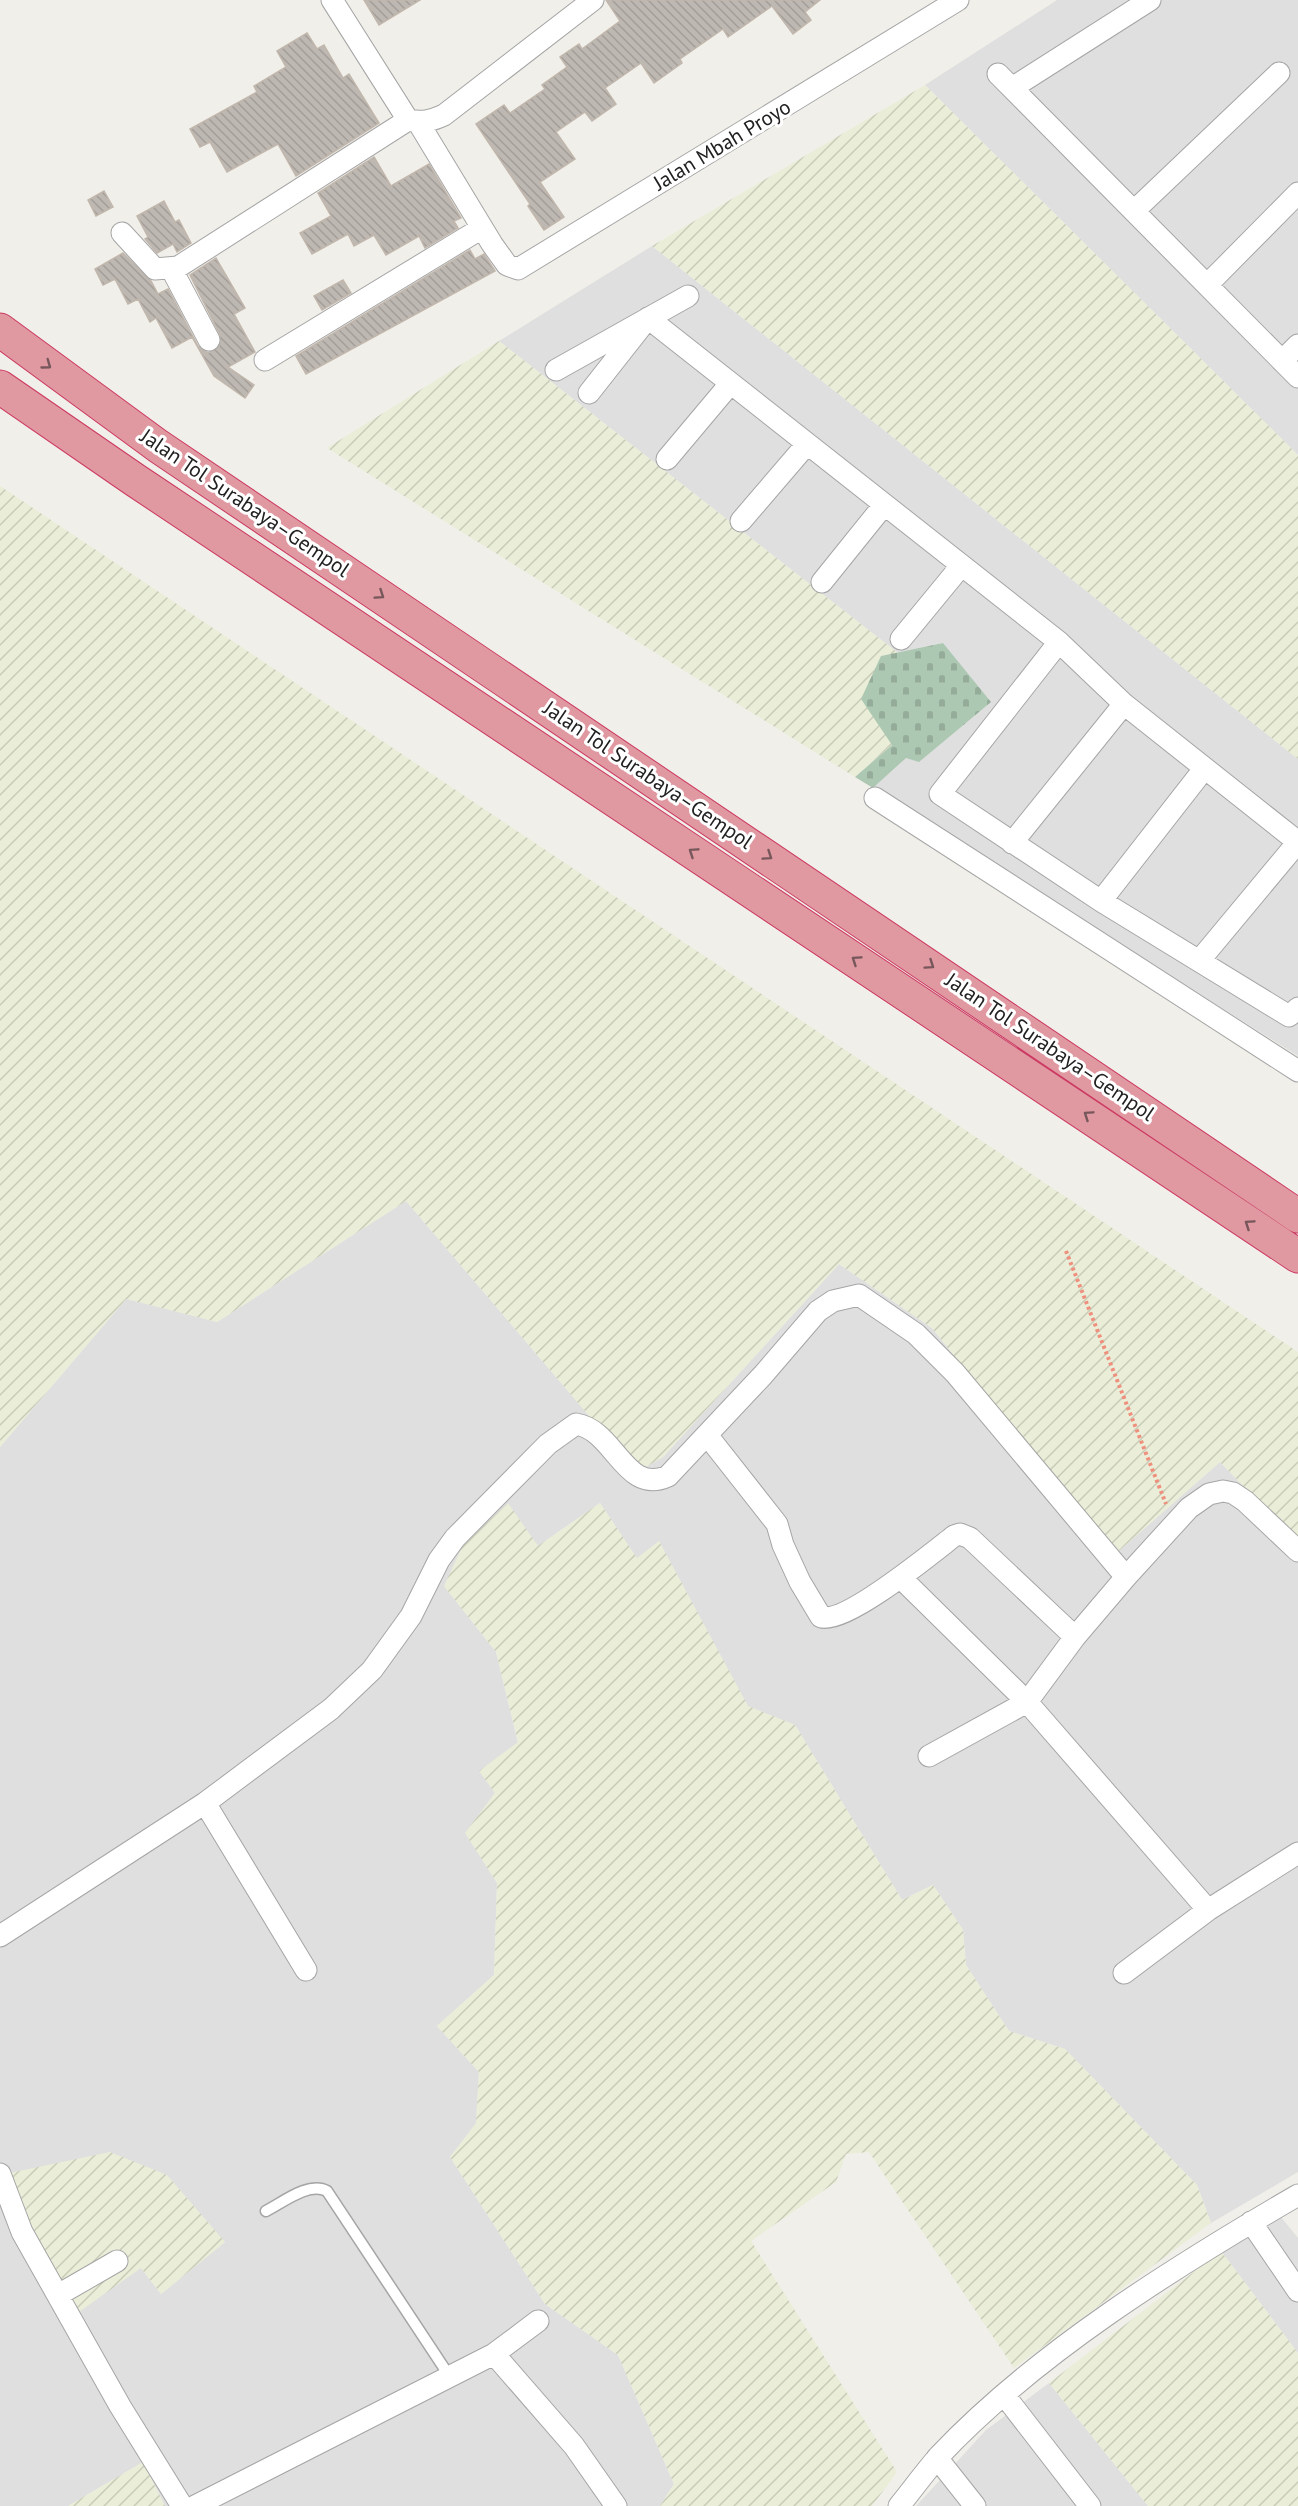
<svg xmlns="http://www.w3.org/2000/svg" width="1298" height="2506" font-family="'PT Sans',sans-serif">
<defs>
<pattern id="farmland-furrows" width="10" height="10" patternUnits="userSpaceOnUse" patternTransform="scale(1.5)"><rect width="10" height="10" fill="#eaedd7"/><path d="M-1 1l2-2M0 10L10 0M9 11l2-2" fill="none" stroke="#c8cbb8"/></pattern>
<pattern id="cemetery-stones" width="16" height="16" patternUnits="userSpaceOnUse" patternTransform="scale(1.5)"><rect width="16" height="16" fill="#acc8b2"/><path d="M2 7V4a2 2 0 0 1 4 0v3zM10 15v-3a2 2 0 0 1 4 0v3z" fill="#94ac99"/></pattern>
<pattern id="building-back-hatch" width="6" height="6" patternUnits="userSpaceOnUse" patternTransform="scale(1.5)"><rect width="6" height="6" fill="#beb8b2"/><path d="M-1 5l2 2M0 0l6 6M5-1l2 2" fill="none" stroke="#a39e99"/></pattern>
</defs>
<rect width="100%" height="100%" fill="#f1efe9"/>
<path fill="#dfdfdf" d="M1057,0H1298V455L925,85Z
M652,246L1298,759V1056L873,788L906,758L943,643L898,653L499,341Z
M406,1201L637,1472L663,1457L839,1264L932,1328L1113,1556L1220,1462L1298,1543V2172L1211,2223L1197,2185L1065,2049L1009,2031L966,1965L963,1930L933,1885L902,1900L795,1725L748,1707L659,1542L637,1559L600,1503L538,1546L444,1586L496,1652L518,1743L480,1771L495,1793L466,1833L497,1883L494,1975L437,2026L479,2072L476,2124L450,2157L545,2304L618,2355L674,2484L660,2506H165L143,2462L68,2506H0V2201L141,2268L161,2294L225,2242L0,2175V1447L127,1298L217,1322Z
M1281,2217L1298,2238V2353L1221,2251Z
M1049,2383L1148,2506H916L986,2430Z"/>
<path fill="url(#farmland-furrows)" d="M925,85L1298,455V759L652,246Z
M499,341L898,653L881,656L892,745L855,777L327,448Z
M0,486L1298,1352V1543L1220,1462L1113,1556L932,1328L839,1264L663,1457L637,1472L406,1201L217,1322L126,1299L0,1447Z
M508,1503L538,1546L600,1503L637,1558L659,1541L748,1706L795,1725L902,1900L933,1885L963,1930L966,1965L1009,2031L1065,2049L1197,2185L1211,2223L1014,2368L869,2152L846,2154L836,2182L751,2241L897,2472L872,2506H660L674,2484L618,2355L545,2304L450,2157L476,2123L479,2072L437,2026L494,1975L497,1883L465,1833L495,1793L479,1771L518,1742L496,1652L444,1586L463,1545Z
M110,2152L167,2175L225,2242L161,2294L141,2268L76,2314L0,2175Z
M1221,2251L1298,2353V2506H1148L1049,2383Z
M143,2462L165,2506H68Z"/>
<path fill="url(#cemetery-stones)" d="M943,643L991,702L919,762L906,758L873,788L855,777L892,745L861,699L881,656Z"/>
<path fill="url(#building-back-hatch)" stroke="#c1b7ad" stroke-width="1.5" d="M364,0H420L379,25Z
M606,0H820L805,12L811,20L793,34L772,6L728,37L723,29L680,59L682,63L654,83L641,63L608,86L605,88L616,104L592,121L585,112L556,132L575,159L540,182L564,217L544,230L528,206L530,204L476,124L504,105L510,113L545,89L542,85L567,67L560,57L579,44L582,49L620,21Z
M307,33L317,49L324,45L343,78L349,74L379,123L296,176L278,144L227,172L210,142L200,147L190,129L257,92L254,86L286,67L277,51Z
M374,157L391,186L429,164L461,218L454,221L458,228L425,248L419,236L386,255L374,235L354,246L348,234L312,254L300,233L331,216L318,193Z
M104,191L113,207L96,216L88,200Z
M164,201L175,222L179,220L191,243L177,252L173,244L157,253L145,239L148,237L137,216Z
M470,250L475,259L484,254L495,271L306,374L296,356Z
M123,253L151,281L158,294L168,289L198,346L208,353L219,347L220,335L190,275L216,258L245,308L234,314L255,352L228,367L254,385L245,398L214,376L192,337L172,348L156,318L150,322L138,299L128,304L115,279L103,285L95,269Z
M343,280L351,293L322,310L314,296Z"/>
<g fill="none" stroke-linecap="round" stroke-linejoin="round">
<g stroke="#a5a5a5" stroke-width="13">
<path id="service" d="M266,2211C282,2203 309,2181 327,2191L450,2377"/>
</g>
<g stroke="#a5a5a5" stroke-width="23">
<path id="minor" d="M332,0L408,120C422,123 431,121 444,115L593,0
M998,74L1298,377
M1012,88L1150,0
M418,122L492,244L507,265L518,269L958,0
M1134,211L1279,73
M122,233L155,269L178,267L408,120
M171,268L209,340
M1207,285L1298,193
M265,360L482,228
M1282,361L1298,345
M556,370L688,296
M589,393L648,318L1059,642L1124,704L1298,842
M667,459L730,384
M741,521L807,444
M822,582L884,505
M901,639L961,566
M1059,642L940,794L1101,901L1289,1016L1298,1008
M875,798L1298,1071
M1012,843L1124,704
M1101,901L1204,769
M1199,961L1298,842
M707,1435L777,1524L783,1545L800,1582L821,1617C846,1624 932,1553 954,1536L960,1534L970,1538L1075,1637
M901,1578L1027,1702L1208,1910
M929,1756L1027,1702L1075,1637L1126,1577L1189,1508L1209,1494L1223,1491L1233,1493L1245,1501L1298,1551
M205,1803L306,1970
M0,1936L205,1803L331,1709L372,1670L411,1616L439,1560L455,1538L548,1444L576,1424C615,1430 625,1496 668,1476L763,1375L818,1311L833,1301L859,1295L916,1334L955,1373L1126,1577
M1124,1973L1208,1910L1298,1853
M0,2174L22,2232L120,2406L182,2506
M1251,2222L1298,2291
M58,2295L117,2261
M494,2354L574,2446L616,2506
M1005,2396L1090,2506
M937,2458L975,2506
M195,2506L494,2354L538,2321
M899,2506C912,2490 925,2472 939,2456C1036,2353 1176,2266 1298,2195"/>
</g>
<g stroke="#cc3962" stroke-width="35">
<path id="motorway" d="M0,330L158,446L1298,1216
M0,387L135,480L1298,1256"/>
</g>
<path stroke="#ee907d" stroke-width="4" stroke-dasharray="3 3" stroke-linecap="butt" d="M1066,1251L1166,1504"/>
<use href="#service" stroke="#fff" stroke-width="10"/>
<use href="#minor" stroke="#fff" stroke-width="21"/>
<use href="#motorway" stroke="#e099a1" stroke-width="33"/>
</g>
<defs><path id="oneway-chevron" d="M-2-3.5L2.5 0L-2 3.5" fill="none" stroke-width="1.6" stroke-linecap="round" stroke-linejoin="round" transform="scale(1.5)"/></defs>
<g stroke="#77575b">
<use href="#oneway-chevron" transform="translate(47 365) rotate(36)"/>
<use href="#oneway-chevron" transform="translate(380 595) rotate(34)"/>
<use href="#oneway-chevron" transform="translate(693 852) rotate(-146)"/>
<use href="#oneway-chevron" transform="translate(768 856) rotate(34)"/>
<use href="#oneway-chevron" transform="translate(856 960) rotate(-146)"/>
<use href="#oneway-chevron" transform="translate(930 965) rotate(34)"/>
<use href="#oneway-chevron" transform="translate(1088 1115) rotate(-146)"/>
<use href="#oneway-chevron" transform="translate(1249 1224) rotate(-146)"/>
</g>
<g text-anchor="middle" stroke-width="6" stroke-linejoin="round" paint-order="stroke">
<g font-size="21" fill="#212121" stroke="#fff">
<text transform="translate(722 145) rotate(-31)" y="7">Jalan Mbah Proyo</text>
<text transform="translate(245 503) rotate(34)" y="7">Jalan Tol Surabaya–Gempol</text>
<text transform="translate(648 775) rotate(34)" y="7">Jalan Tol Surabaya–Gempol</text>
<text transform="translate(1050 1047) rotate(34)" y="7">Jalan Tol Surabaya–Gempol</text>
</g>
</g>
</svg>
